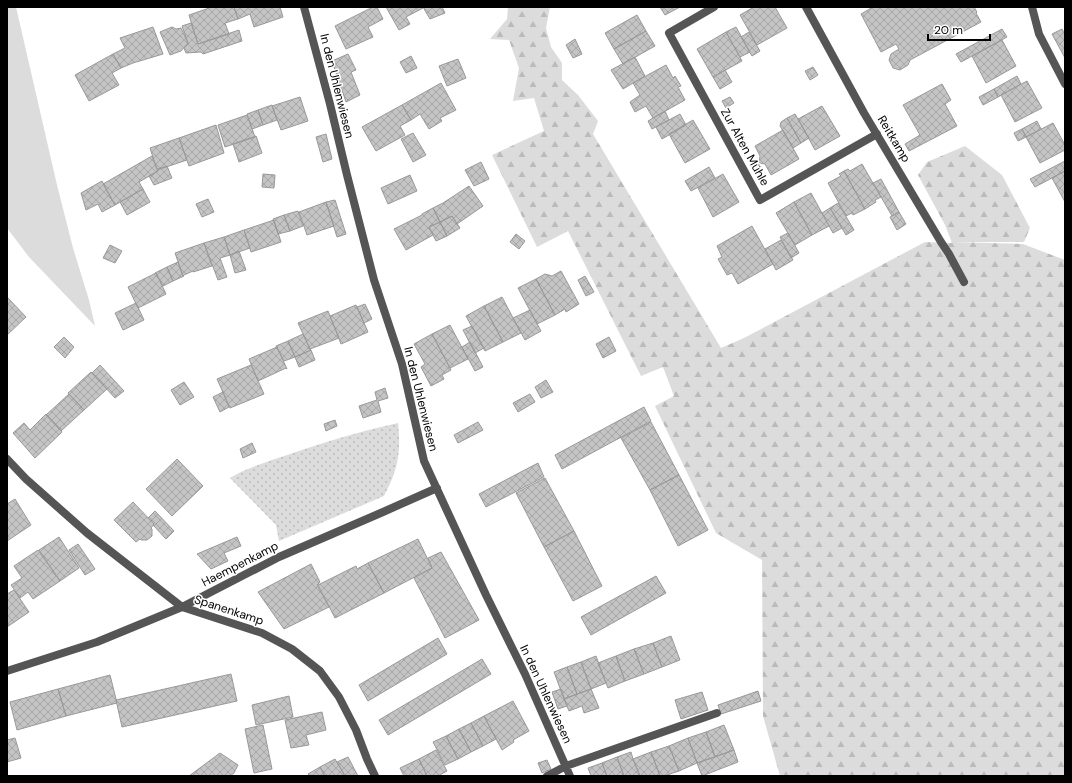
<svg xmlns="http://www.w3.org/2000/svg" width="1072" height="783" font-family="'DM Sans',sans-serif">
<defs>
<pattern id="grass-dots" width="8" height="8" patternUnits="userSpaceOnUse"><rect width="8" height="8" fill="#dcdcdc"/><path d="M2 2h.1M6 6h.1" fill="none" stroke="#bbb" stroke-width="1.8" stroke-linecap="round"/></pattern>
<pattern id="forest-firs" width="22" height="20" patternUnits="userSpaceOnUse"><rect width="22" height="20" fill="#dcdcdc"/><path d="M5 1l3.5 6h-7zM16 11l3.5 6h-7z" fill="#bbb"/></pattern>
<pattern id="building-cross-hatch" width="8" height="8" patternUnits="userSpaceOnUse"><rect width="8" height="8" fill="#c4c4c4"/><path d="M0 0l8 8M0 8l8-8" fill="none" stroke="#a7a7a7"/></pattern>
</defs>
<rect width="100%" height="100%" fill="#fff"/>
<path fill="url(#grass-dots)" d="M398,423C400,440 400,459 393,476C391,483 387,489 384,496L279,541L276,525L230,478C248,467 270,461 290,454C325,442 361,431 398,423Z"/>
<path fill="url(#forest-firs)" d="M508,7H550L546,28L551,47L562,63V80L578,95L598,121L593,134L721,348L744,338L925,242L952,243L945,225L918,175L927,162L965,146L1002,175L1030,228L1024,242H953L1023,244L1065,260V776H780L763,716L762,560L716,533L655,406L674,396L663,367L641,376L568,231L537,247L492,155L544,131L534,98L513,101L519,68L509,40L490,39L507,19Z"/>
<path fill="#dcdcdc" d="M7,7H16L57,185L73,248L89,300L95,326L29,257L7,228Z"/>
<path fill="url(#building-cross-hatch)" stroke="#999" d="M212,7H234L238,19L225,23L229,34L198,44L189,15Z
M234,7H280L283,17L254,27L250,14L238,19Z
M373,7H377L383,19L368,27L373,37L346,49L335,26Z
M386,7H423V8L406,17L410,24L399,30Z
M423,7H442L445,13L430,19Z
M660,7H680L665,15Z
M754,7H775L787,28L757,45L740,15Z
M873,7H974L977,12L976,13L981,22L910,60L908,65L900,70L893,68L889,60L891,54L899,49L896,44L881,52L861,14Z
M637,15L646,31L614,49L605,33Z
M191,23L198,44L239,30L242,41L203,54L201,52L186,53L184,48L188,43L182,26Z
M153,27L163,54L133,63L121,68L113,54L125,48L120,38Z
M172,27L176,29L181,28L188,43L181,51L170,55L160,32Z
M736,27L750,52L740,57L726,32Z
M1002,29L1007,37L961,62L956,54Z
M1062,29L1065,35V58L1052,34Z
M646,31L655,46L623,64L614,49Z
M726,32L742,61L713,77L697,49Z
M749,32L760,51L752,56L741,37Z
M575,39L582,54L573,58L566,45Z
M1002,40L1016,66L986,83L972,56Z
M113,54L121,68L112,73L119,85L89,101L75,75Z
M348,54L356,70L351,72L360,95L346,102L332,61Z
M411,56L417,68L406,73L400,62Z
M635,57L645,76L623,89L611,70Z
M458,59L466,78L447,86L439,66Z
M666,65L673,78L675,76L681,86L678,87L685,100L653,118L646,106L635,112L630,102L640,95L633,83Z
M813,67L818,75L810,80L805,71Z
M725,70L732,82L720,89L713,77Z
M1017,76L1021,84L998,97L994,89Z
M1027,81L1042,108L1015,122L1001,95Z
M441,83L456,110L440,118L442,121L429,129L420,114L411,120L402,105Z
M942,84L951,100L945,104L957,126L909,151L905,144L920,135L903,105Z
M994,89L998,97L983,105L979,97Z
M300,97L308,121L281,130L272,106Z
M730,97L734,103L726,108L722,101Z
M272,105L277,120L263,125L258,110Z
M402,105L411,120L400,126L405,135L376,151L362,127Z
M822,106L840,136L815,150L798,119Z
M258,110L263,125L252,129L247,114Z
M665,111L669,120L652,129L648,121Z
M680,114L686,125L662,139L656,127Z
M795,114L809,138L801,143L787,118Z
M247,115L255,137L225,147L218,125Z
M787,118L801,143L793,148L780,126L781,122Z
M693,120L710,149L685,163L669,134Z
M1037,121L1041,129L1026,137L1022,129Z
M1053,123L1065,145V150L1040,163L1026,137Z
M216,125L224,153L189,166L179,138Z
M1022,129L1026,137L1018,141L1014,133Z
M783,130L799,159L771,175L765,164L759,163L760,156L755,146Z
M413,133L426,155L413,162L401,139Z
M326,134L332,159L323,162L316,137Z
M256,136L262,153L239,162L233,144Z
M179,138L187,160L157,170L150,148Z
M152,156L158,171L139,182L143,189L115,205L103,184Z
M1065,161V171L1035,187L1030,179Z
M481,162L489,179L474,186L465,170Z
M862,164L881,197L875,200L876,202L865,209L844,171L848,169L850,171Z
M167,166L172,178L154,185L149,176L158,171V169Z
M709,167L715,178L691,191L685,181Z
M844,171L865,209L853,215L852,213L846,216L828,183L841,176L839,174Z
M1065,171V202L1052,178Z
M263,174L275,175L274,188L262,187Z
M723,174L739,202L713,217L698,188Z
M410,175L417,191L388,204L381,188Z
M881,179L899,212L892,216L873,183Z
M102,181L115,205L102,212L98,204L86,210L81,193Z
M469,186L483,206L457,224L452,216L440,222L433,208L443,203Z
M143,189L150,202L127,215L120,202Z
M811,193L829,226L812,235L794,202Z
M208,199L214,212L202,217L196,204Z
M335,200L346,234L337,237L326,202Z
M326,202L334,226L307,235L299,212Z
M794,202L812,235L795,245L776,213Z
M838,203L854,230L846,235L830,208Z
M433,208L440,222L429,227L433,235L406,250L394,229L422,215V214Z
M830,208L842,228L833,233L822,213Z
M298,211L303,226L290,231L284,215Z
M899,212L906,224L897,230L890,217Z
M284,215L290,231L278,234L273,219Z
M452,216L460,228L447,236L440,222Z
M274,220L281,242L251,252L244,230Z
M440,222L447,236L436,241L429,227Z
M752,226L773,264L738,284L732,273L727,275L718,259L722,257L717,246Z
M244,230L250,248L230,255L224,237Z
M788,233L799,253L791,258L780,237Z
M516,234L525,241L519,249L510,242Z
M224,237L230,255L220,258L227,277L218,280L204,243Z
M781,240L793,260L776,270L765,249Z
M204,243L212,266L193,272V271L184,275L183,276L175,253Z
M110,245L122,251L115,263L103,258Z
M239,251L246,270L235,273L230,255Z
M178,262L183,276H184L173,281L167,267Z
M167,267L173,281L163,286L156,273V274L155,273Z
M561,271L579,304L566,312L565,309L555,315L536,279L545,274L552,276Z
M156,273L166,294L138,308L128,287Z
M585,276L594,292L586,296L578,280Z
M536,279L555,315L537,324L518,288Z
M502,297L521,333L503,342L484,306Z
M8,298L26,317L7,335V299Z
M136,303L144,320L123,330L115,313Z
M365,304L372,319L364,323L357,307Z
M356,305L368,332L341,344L330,316Z
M484,306L503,342L485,351L466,316Z
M530,310L541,331L525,340L513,318Z
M328,311L339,338L310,349L298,323Z
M450,325L468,359L450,368L432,334Z
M472,326L484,348L475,353L463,330Z
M303,334L310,349L311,350L295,357L288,341Z
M432,334L451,370L442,375L444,379L431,386L421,367L425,364L414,344Z
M64,337L74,347L65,358L54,347Z
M609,337L616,351L603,358L596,344Z
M288,341L295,357L284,361L276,346Z
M470,342L483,367L475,371L462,347Z
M277,347L287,369L286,368L258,381L249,359Z
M311,350L315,360L299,367L295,357Z
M100,365L124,391L115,398L92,373Z
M251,365L264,394L230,408L217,379Z
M91,372L107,389L84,410L68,393Z
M546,380L553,392L541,398L535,387Z
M184,382L194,397L180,405L171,390Z
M385,388L388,398L378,401L381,412L363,418L359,406L377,400L375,392Z
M223,392L229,407L220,412L213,397Z
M69,394L84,410L61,431L46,415Z
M530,394L535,402L518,412L513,403Z
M644,407L651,421L562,469L555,455Z
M46,414L62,432L35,458L13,433L24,423L30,430Z
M335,420L337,426L326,431L324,424Z
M478,422L483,430L458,443L454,435Z
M651,422L679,475L650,490L621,438Z
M252,443L256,452L243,458L240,449Z
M177,459L203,486L172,516L146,489Z
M538,463L544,477L486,507L479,494Z
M679,475L708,530L678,546L650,490Z
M545,478L574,531L544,547L516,493Z
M15,499L31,525L7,541V504Z
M133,502L154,524L151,528L152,529V536L147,540H141L140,539L136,542L114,520Z
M155,511L174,531L166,539L153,525L154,524L148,518Z
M574,531L602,586L573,601L544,547Z
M59,537L79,568L60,581L39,550Z
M237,537L241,546L224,553L228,561L211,569L197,554Z
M418,539L432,568L384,593L368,563Z
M78,544L95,569L85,575L69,550Z
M38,550L60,581L33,599L28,592L20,598L11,585L22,578L14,566Z
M441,552L479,620L445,638L414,578L432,568L428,558Z
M368,563L384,593L335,618L318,585L356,566L357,569Z
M311,564L320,582L317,585L329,607L284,629L258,592Z
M656,576L666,593L591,635L581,617Z
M14,590L29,612L7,627V594Z
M671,636L680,660L662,667L653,643Z
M438,638L447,654L368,701L359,685Z
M653,643L662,667L644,674L634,649Z
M634,649L644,674L625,681L616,656Z
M596,656L606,683L591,689L581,662Z
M616,656L625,681L608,688L598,663Z
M482,659L491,674L388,735L379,720Z
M581,662L591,689L577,694L567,667Z
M567,667L577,694L564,699L554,672Z
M231,674L237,701L122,727L116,700Z
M110,675L117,703L66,716L58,689Z
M58,689L66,716L17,730L10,702Z
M561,689L567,706L558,709L552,692Z
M591,689L599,708L584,713L582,706L569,711L564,699Z
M758,691L761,701L721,714L718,705Z
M702,692L708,710L681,719L675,700Z
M289,696L293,717L256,725L252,705Z
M513,701L529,731L513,740L514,742L502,750L484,716Z
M322,712L326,730L306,735L309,745L291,748L285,720Z
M484,716L496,739L483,746L471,723Z
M471,723L483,746L471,752L459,729Z
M263,725L272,769L254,773L245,729Z
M724,725L734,750L715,757L706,732Z
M459,729L471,752L458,759L446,736Z
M706,732L715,757L697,763L688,738Z
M446,736L458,759L445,765L433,742Z
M15,738L21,758L7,762V740Z
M688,738L697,763L679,771L669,746Z
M669,746L679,771L664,776H660L651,752Z
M436,750L447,771L438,776H427L419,759Z
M734,750L738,762L702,776L697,763Z
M631,752L633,759L640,776H624L617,757Z
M651,752L660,776H640L633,759Z
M220,753L238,765L234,773L230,776H189Z
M348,757L358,776H345L337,762Z
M617,757L624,776H607L602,763Z
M335,759L345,776H325L320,767Z
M419,759L427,776H404L400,768Z
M547,760L551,769L542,773L538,763Z
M602,763L607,776H591L588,768Z
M320,767L325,776H310L308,774Z"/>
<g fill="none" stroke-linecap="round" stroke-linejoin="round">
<path stroke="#555" stroke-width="8" d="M304,7L330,104L347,175L374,280L402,364L424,461L486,595L525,674L570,776
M714,7L669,33L760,200L877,134
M806,7L864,113L941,242L949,254L964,282
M1032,7L1039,34L1065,84
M7,459L26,479L87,533L182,607L262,633L292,649L320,671L339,697L356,730L367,759L375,776
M7,671L97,642L182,607L279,557L383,512L437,488
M547,776L566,766L717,713"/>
</g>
<g text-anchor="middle" stroke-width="3" stroke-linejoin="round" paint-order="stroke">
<g font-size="12" fill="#000" stroke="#fff">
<text transform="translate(337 86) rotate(76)" y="4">In den Uhlenwiesen</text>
<text transform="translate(894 139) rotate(59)" y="4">Reitkamp</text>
<text transform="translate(745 147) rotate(61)" y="4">Zur Alten Mühle</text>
<text transform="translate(421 399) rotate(76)" y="4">In den Uhlenwiesen</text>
<text transform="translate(240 564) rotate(-27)" y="4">Haempenkamp</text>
<text transform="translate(229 610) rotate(18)" y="4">Spanenkamp</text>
<text transform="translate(546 694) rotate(65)" y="4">In den Uhlenwiesen</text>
</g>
</g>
<rect width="1072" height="783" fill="none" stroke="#000000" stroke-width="16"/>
<path d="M928 34v6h62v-6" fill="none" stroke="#000000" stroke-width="2"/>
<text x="934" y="34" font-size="12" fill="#000000" stroke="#ffffff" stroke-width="3" paint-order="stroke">20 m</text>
</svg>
